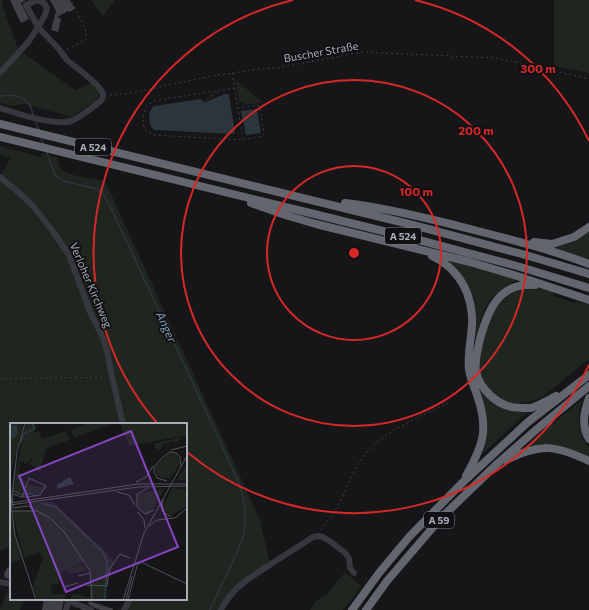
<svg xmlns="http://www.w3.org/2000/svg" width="589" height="610" font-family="Commissioner,sans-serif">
<rect width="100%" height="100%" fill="#161618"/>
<path fill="#1e261f" d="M0,0H3L2,4L18,49L0,69Z
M91,0H115L103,17Z
M554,0H589V73L554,66Z
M22,52L75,90L92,83L100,92L96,101L72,117L24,104L12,106L0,103V77Z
M236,80L262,102C254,103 246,107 239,101Z
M0,146L42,157L41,153L58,158C58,163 59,167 62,170C69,176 95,179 105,181L260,520L270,564L248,578L220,610H125L131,599H186V424H124L108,351L83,290L53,229L1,176L10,158L0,154Z
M0,179L22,196L62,245L103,341L110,372L108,374L109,379L111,380L122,424H11V524L10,546L0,551Z
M589,231V260L549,247Z
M447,260L520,279C486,294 483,310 475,343C475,329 477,313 474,299C469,284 458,271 447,260Z
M537,287L554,292L553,296L572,302L589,304V359L541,398L525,403H510L499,399L490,392L483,382L479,371V355L486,324L504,296L515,290Z
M476,387L487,398L530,410L479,457L484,444Z
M583,399L579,410V425L583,439L589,448V458L560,446L542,444L523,448Z
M345,572L361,586L343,610H310L317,600L326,595Z
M9,586H11V599H24L20,610H0Z"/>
<path fill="#2c353c" d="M225,94H228L229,95L235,132L234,134H232L154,130C148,125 147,111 154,106L201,99L204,103L208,101Z
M257,109L261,133L246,135L241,111Z"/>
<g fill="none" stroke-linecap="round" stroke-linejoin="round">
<path stroke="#2c353c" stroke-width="1.5" d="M0,96C11,95 24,94 30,106C32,108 32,112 33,115
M35,121L39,130
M41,138L44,145
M46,151L55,175L64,181L94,188L102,192L110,206L218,437L240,486L243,497L245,509V520L244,533L242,540L238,550L210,610"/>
</g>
<path fill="#404145" d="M10,0H26L21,3L29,19L21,23Z
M50,0H70L75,9L69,12L68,11L57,17L61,19L58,32L51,30L56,11Z
M11,567V579L5,578L4,574L7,568Z
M44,599H64L62,610H42Z
M89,601L113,609V610H101L95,608L88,604Z"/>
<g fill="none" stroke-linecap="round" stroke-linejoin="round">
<path stroke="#3d3f44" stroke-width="1" stroke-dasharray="2 3" stroke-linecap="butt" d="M67,49L80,43L87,38L85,28L71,0
M232,73L243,139
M235,88L159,100C154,101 150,103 147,106C143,111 142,124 145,129C147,132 151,133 154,135L243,140L262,136L264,133L260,107L257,105L238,108
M110,95L132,93L207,77L259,69L277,68L298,64L363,52L495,58L515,62L589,79
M203,102L218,91
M0,379L105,377
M321,530C330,518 338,507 344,494C348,485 352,475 357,466C376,433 416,419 448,403"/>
<path stroke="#37383d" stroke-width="6" d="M38,0L44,3L47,8L45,15L38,27L26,5Z
M0,73L29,41L38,27C44,34 51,40 57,47C61,51 64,57 68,61C78,69 96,81 102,92C105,97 101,101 97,104C89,110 80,118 71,121C53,126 19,114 0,108
M0,177L17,191L32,205L52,230L69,255L90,312L104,340L107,351L112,377L123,424
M0,582L11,584
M69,601L91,610
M66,610L69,599
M124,610L130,599
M221,610C231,589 249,578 268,566C283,556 298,547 313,537L319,536L323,537L331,542L345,553L349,558L350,568L354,573"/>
<path stroke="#63666e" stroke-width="8" d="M0,124L413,225L522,254L589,274
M0,137L306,212L415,239L517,266L589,288
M251,203L285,215L316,224L470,262L514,275L589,300
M345,203C388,208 432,219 474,230C513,240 552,250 589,264
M534,242L552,244L574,237L589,227
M432,256C440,260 448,265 454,272C465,284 471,301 472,317C473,334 467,351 469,369C470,379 475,388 478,398C489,431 482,447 466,476
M535,285C499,282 488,310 480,339C478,349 474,362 476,372C480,389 496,404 512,407C515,408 519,407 521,408C524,408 528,408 531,408C538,406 549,400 556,396
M589,398C584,412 581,426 589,439
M506,460C541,443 555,445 589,461
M352,610L379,573L409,537L461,484L528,422L589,375
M366,610L387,581L441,518L497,464L537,429L589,386"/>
</g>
<g fill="none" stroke="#d62828" stroke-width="2">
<circle cx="354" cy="253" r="87"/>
<circle cx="354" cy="253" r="173"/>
<path d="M589 365A260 260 0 0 1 187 452M158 424A260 260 0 0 1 293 0M415 0A260 260 0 0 1 589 141"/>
</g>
<g text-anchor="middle" stroke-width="4" stroke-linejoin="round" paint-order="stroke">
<g fill="#111113" stroke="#7b7e86" stroke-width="1">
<rect x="75" y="139" width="36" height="16" rx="3"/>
<rect x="385" y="228" width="36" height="16" rx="3"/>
<rect x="424" y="512" width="30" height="16" rx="3"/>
</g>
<g font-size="10" font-weight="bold" fill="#a8adb8">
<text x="93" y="151">A 524</text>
<text x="403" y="240">A 524</text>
<text x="439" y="524">A 59</text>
</g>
<g font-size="11" fill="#a8adb8" stroke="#111113">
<text transform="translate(321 52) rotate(-10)" y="4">Buscher Straße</text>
<text transform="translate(91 285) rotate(67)" y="4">Verloher Kirchweg</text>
</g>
<g font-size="12" font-style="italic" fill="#7f9bb3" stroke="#111113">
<text transform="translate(166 327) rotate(65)" y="4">Anger</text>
</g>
</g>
<g transform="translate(10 423)">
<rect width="177" height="177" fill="#161618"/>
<path d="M0,0H13L0,55ZM16,0H24L27,4L23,10L29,8L32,16L56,8L59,17L36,25L30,49L20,41L25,29L19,39L15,41L11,38L8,47L16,61L11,73L2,69L12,19L9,23ZM79,0H105L64,15L61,7ZM110,0H177V12L119,23ZM176,13L165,20L163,18L153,21L150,27L145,25V20ZM160,30L167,32L170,40L160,56L147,54L145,44ZM177,40V57H167ZM17,61L30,64L35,63L32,70L13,73ZM155,65L142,87L137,91L129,87L127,71ZM162,65L177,67V83L160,93L152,85ZM29,79H43L99,132L104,139L96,163V177H27L23,163L33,135L30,129L14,135L2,88L23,87V82L3,84ZM75,139L81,149L80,175L65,171H62L61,176H55V171H41V162L49,161L53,156L51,149ZM0,88L12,136L0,141ZM70,142L75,143L77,148L57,151L58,147Z" fill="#1e261f" fill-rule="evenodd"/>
<path d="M7,2L8,10L4,16L0,14V3ZM60,54L64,61L47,66V62Z" fill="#2c353c"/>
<path fill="none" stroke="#2c353c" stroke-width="2" d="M11,19L13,11L24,6L23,0M2,67L13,72L21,70L25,73M31,80L46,84L93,129L97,139L95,177"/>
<path fill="none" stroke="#505258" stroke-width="1" d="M15,0L7,29L1,82L5,112L26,177M161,27L177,23M157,58L147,55L144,49V44L153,34L160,29L166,30L170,34L171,43M126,59L136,54L143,43M138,65L127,71V84L135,91L144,87M107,69L119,72L125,82M12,74L19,55L36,63L30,72L17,74H11L3,71L2,72L3,85L20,83L21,86M153,76L152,88L161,94M0,80L128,61H177M0,82L128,64L176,63M0,88H27L40,95L55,110L80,148L82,177M128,89L134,97L135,105M139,103L147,97L165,95L177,85M68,153L80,150M77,162L97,163L99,147L110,131L120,135M54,164L68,160M113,177L134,110L177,33M116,177L122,153M118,177L127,143L131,139L177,161"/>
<path fill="#8446be" fill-opacity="0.15" stroke="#8446be" stroke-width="2" d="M121,8L168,124L56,169L9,53Z"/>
<rect width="177" height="177" fill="none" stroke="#a8adb8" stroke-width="2"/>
</g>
<circle cx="354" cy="253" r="6" fill="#d62828" stroke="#111113" stroke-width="2"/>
<g font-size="12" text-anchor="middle" font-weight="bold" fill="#d62828" stroke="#111113" stroke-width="4" stroke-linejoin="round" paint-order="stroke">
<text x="538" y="73">300 m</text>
<text x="476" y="135">200 m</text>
<text x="416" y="196">100 m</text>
</g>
</svg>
